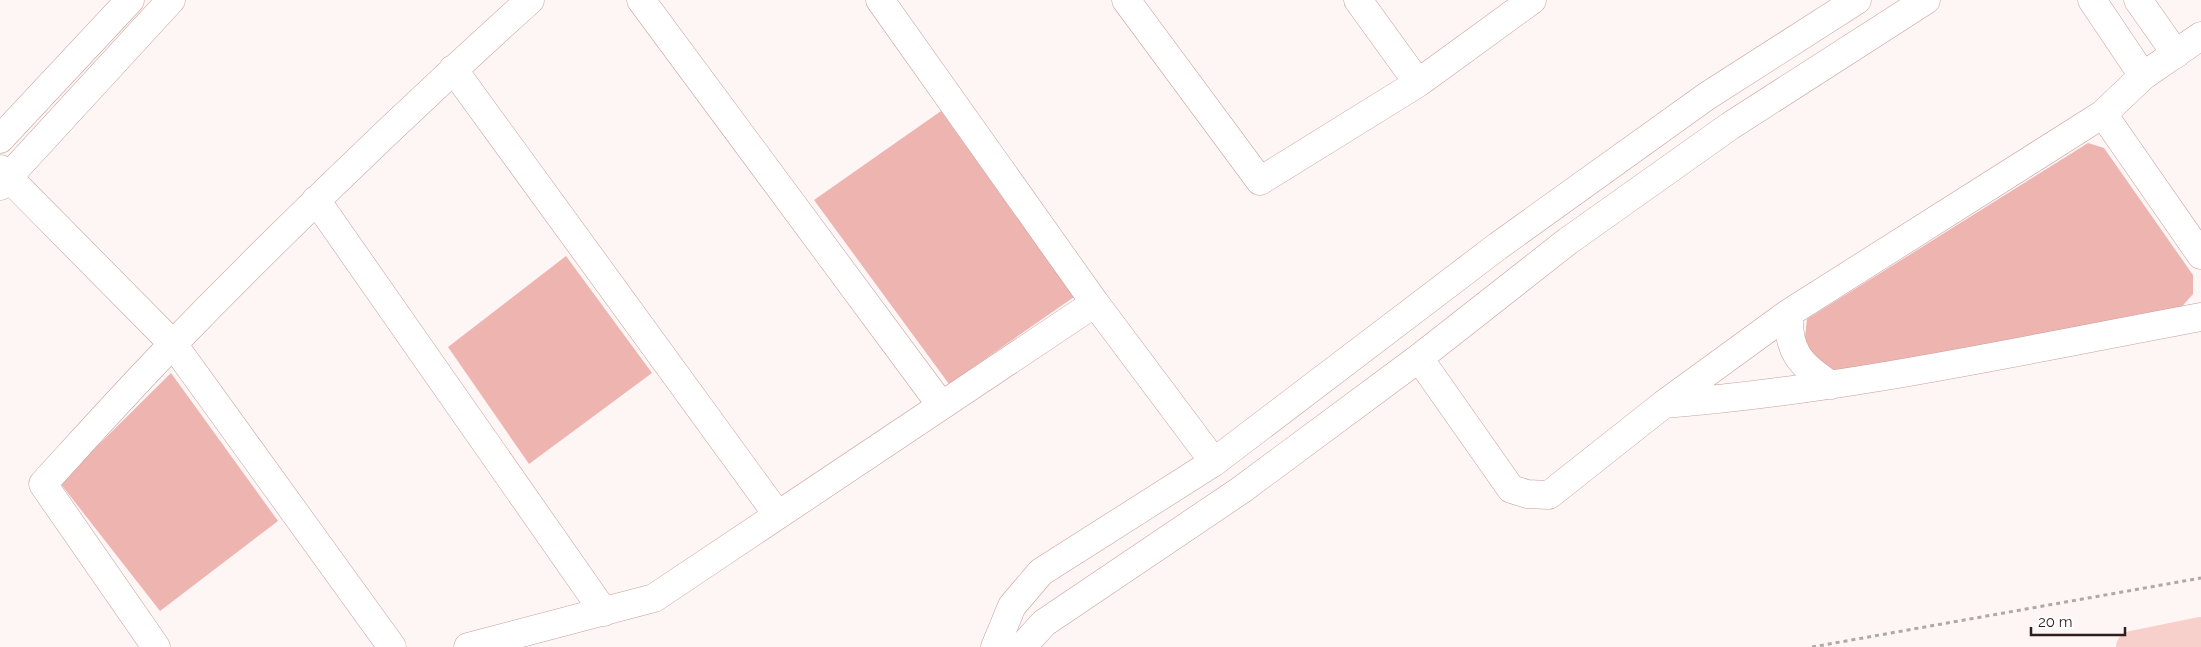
<svg xmlns="http://www.w3.org/2000/svg" width="2201" height="647" font-family="Raleway,sans-serif">
<rect width="100%" height="100%" fill="#fef5f5"/>
<path fill="#eeb5b0" d="M941,111L1074,297L949,384L814,200Z
M2088,143L2104,148L2193,275V294L2178,311L1835,371L1814,359L1804,346L1807,319Z
M566,256L652,373L529,464L448,347Z
M171,373L278,521L160,611L60,483Z"/>
<g fill="none" stroke-linecap="round" stroke-linejoin="round">
<path stroke="#f7d0cc" stroke-width="32" d="M2132,647L2201,633"/>
<g stroke="#c79f9b" stroke-width="29">
<path id="street" d="M641,0L941,405
M880,0L1095,303L1214,462
M1126,0L1260,181L1418,83L1532,0
M1358,0L1418,83
M453,69L777,514
M2103,114L2201,255
M0,139L130,0
M0,169L173,344L392,647
M0,186L171,0
M316,200L604,612
M1789,313C1787,351 1800,365 1831,385
M1419,358L1511,489L1527,494L1549,495L1664,404L1789,313L2103,114L2143,76L2201,36
M1664,404C1845,390 2023,350 2201,317
M156,647L43,484C86,437 129,389 174,343C289,225 408,110 530,0
M468,647L654,598L1095,303"/>
</g>
<g stroke="#c79f9b" stroke-width="29">
<path id="secondary" d="M2092,0L2143,76
M2138,0L2176,54
M995,647L1012,606L1041,572L1214,462L1498,246L1707,96L1857,0
M1022,647L1044,623L1241,490L1419,358L1568,241L1730,126L1926,0"/>
</g>
<path stroke="#b2a6a6" stroke-width="3" stroke-dasharray="4 4" stroke-linecap="butt" d="M1812,647L2201,578"/>
<use href="#street" stroke="#fff" stroke-width="28"/>
<use href="#secondary" stroke="#fff" stroke-width="28"/>
</g>
<path d="M2031 627v8h94v-8" fill="none" stroke="#2e1f1e" stroke-width="2.5"/>
<text x="2038" y="627" font-size="15" fill="#2e1f1e" stroke="#ffffff" stroke-width="4" paint-order="stroke">20 m</text>
</svg>
